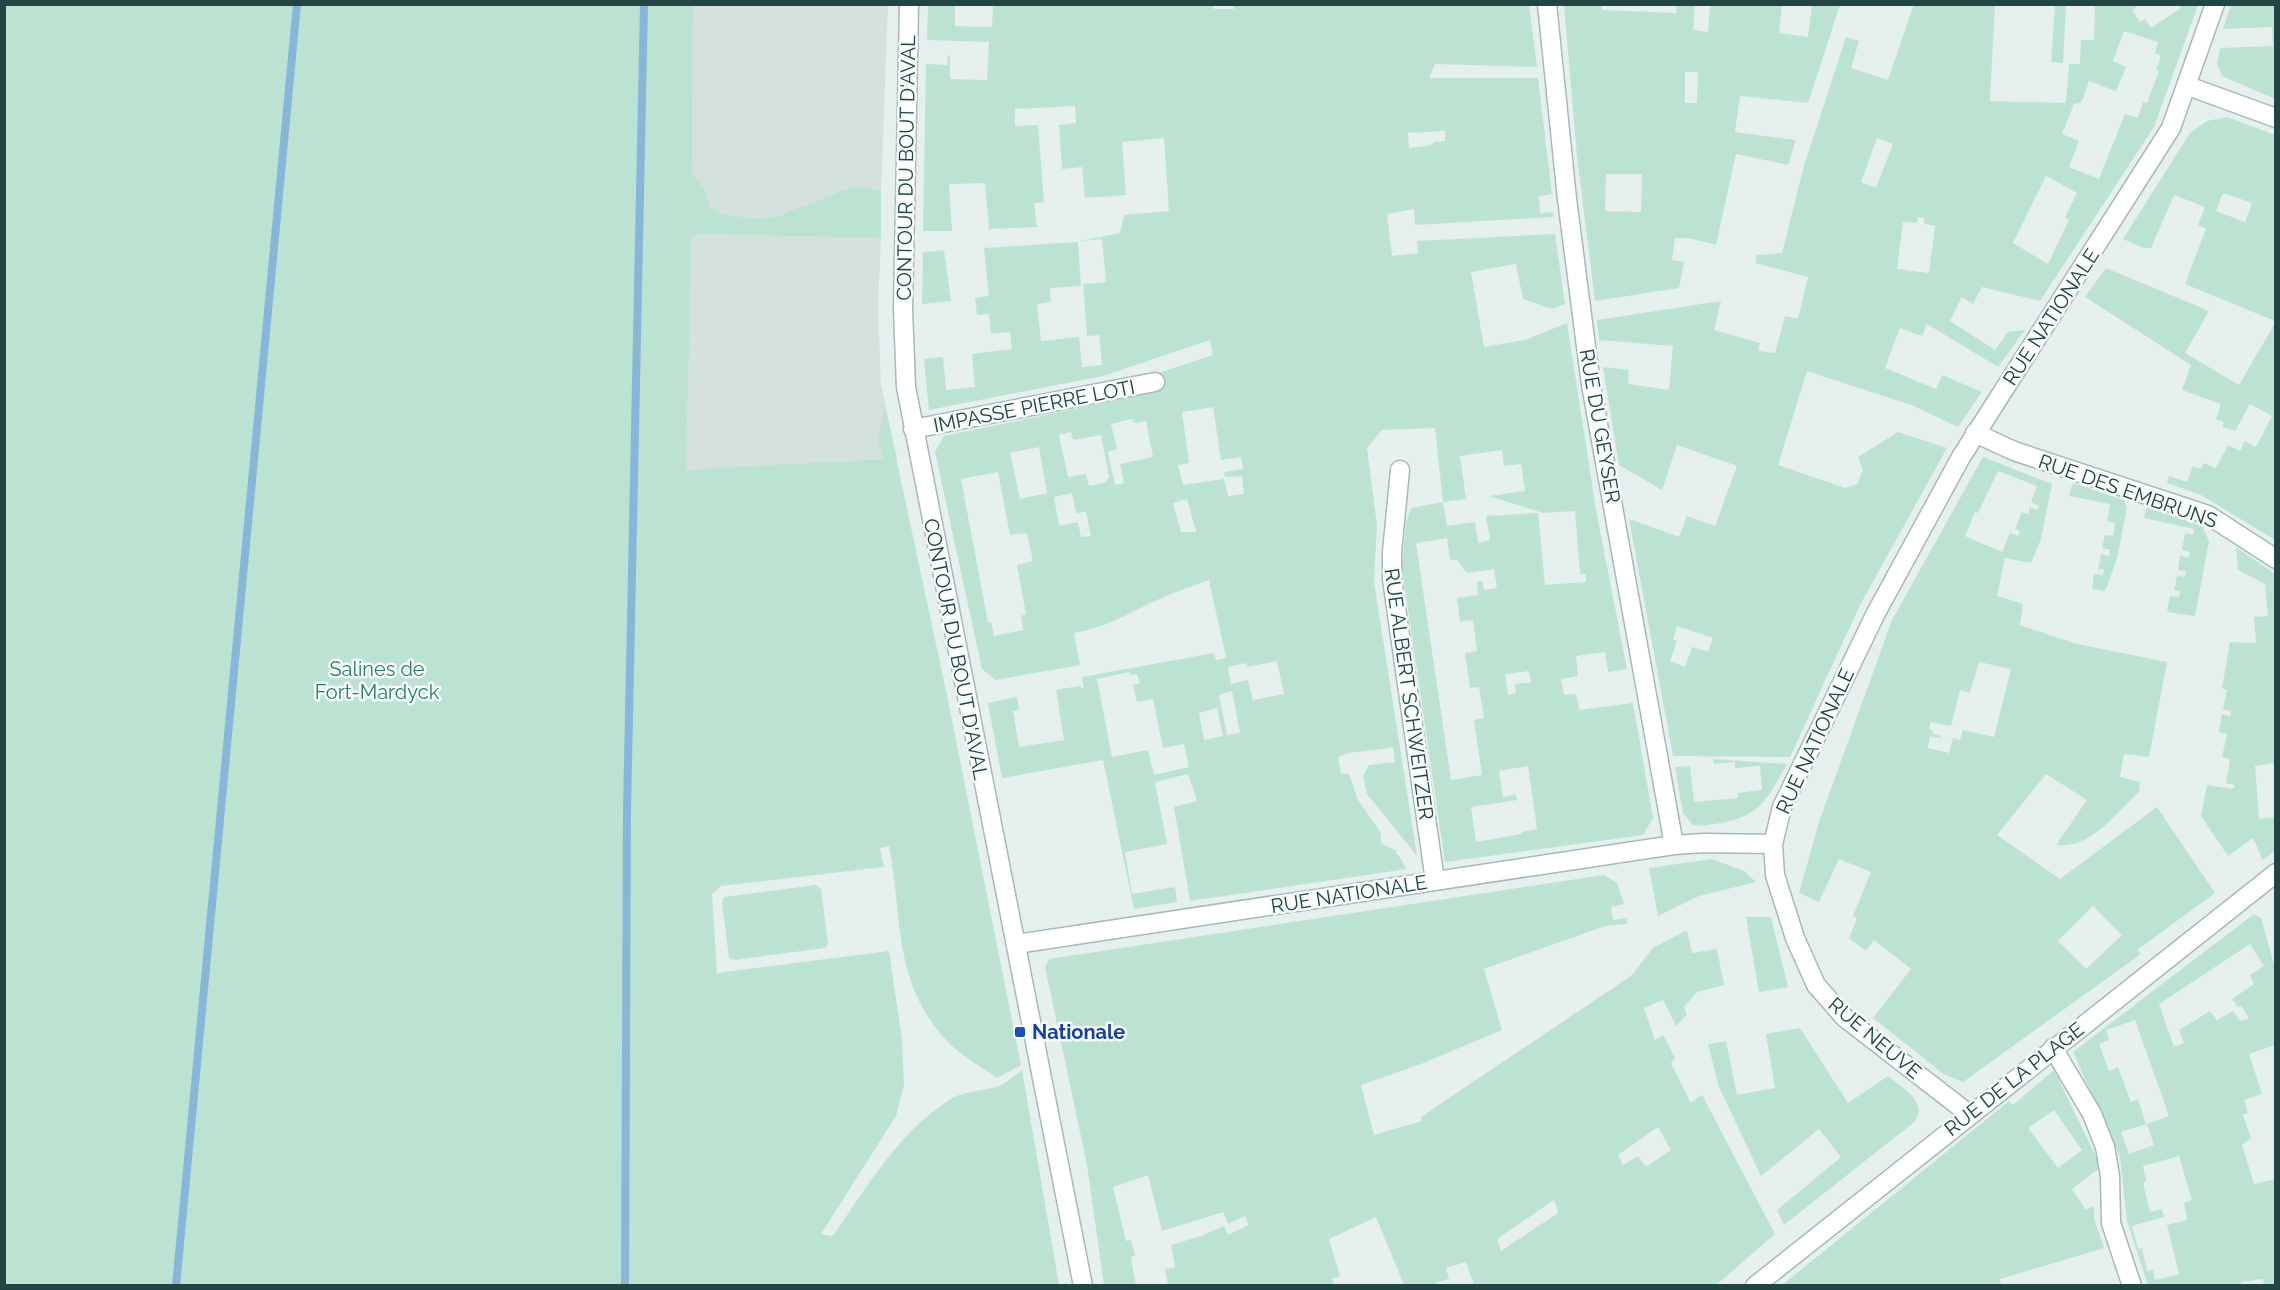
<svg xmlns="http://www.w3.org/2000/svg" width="2280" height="1290" font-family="Raleway,sans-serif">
<rect width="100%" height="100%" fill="#e5f0ee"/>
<path fill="#d3e0de" d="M693,5H888L881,190L854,186L778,216L753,219L725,214L709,208L705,189L692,176Z
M692,234L881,238L878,309L881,385L897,458L686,471Z"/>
<path fill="#bce2d1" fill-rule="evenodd" d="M5,4L693,5L692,175L705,189L710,208L725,214L754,219L778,216L854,186L881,190V238L692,234L686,470L883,459L881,446H877L885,406L948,700L1021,1065L997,1078C980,1066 960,1055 946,1040C892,981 903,918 889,846L880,848L884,867L721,886L712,894L717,973L889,951L902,1040L904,1085L896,1116L821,1234L833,1236C866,1188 897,1135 946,1102C963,1090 981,1092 999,1086C1007,1083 1015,1075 1022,1070L1059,1285H5Z
M993,4H1213L1214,9H1234V4L1529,5L1537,67L1435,64L1429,78H1538L1552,194L1539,196L1540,213L1553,212L1554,217L1415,225L1414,209L1387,214L1392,256L1418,253L1417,241L1555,234L1565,304L1552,309L1523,299L1516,264L1471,272L1484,347L1525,340L1567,323L1596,510L1627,669L1608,672L1605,652L1576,656L1578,676L1561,679L1564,695L1576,694L1579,710L1633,703L1653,818L1643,835L1445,862L1402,568L1406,523L1411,508L1443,502L1435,428L1382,430L1367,448L1377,525L1374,582L1417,856L1367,794L1363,776L1369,765L1395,762L1393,747C1374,752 1356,749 1338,757L1341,773L1349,774L1358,800L1381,833V843L1395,850L1407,869L1190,901L1174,807L1197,801L1188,774L1155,782L1167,844L1125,852L1132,894L1175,887L1177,902L1134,909L1103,760L1002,778L988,703L1017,697L1019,710L1013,711L1019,747L1064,740L1056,690L1079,686L1084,689L1082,677L1214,653L1216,660L1226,658L1209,580C1196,585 1182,589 1169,595C1137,608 1110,627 1074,633L1080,665L995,680L982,669L935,452L944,436L1157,392L1152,375L1213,355L1210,340L1103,376L929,410L924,359L943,357L946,390L975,387L972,354L1012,349L1010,332L991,334L989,314L977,315L975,298L989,296L984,248L1078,242L1081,286L1050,288L1051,302L1037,304L1041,341L1079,337L1082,367L1102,365L1099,335L1087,336L1083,284L1106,282L1102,239L1080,241L1120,233L1124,215L1169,211L1164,138L1122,142L1126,195L1085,198L1082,167L1062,169L1059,125L1076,123L1075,106L1015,109V126L1038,125L1044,202L1034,203L1037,227L989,229L985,183L949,184L952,231H923L926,64L947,65L948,55L950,56V79L987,80L989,42L927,40L928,5H955V26L992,27ZM1445,131V141L1433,142V145L1409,148L1408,133ZM1213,407L1221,460L1241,457L1243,469L1224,472L1225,477L1242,476L1244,494L1228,496L1224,479L1183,485L1178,465L1189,463L1182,412ZM1132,419L1134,423L1146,421L1153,457L1120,464L1124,483L1115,485L1108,452L1117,449L1111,424ZM1071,432L1073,440L1101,435L1109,477L1106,482L1089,486L1086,474L1068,477L1059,435ZM1039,447L1047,493L1020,499L1010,453ZM1502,450L1504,466L1521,464L1525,491L1489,496L1543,513L1575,511L1580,574H1586V582L1545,585L1538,513L1486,516L1490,540L1478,543L1475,522L1447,526L1443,502L1466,499L1460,456ZM998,472L1010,535L1027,533L1033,561L1017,565L1026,614L1021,616L1023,630L994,636L991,622H988L961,479ZM1072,493L1076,513L1086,512L1091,536L1081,537L1078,522L1059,526L1054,497ZM1187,499L1196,531V532H1181L1173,503ZM1447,538L1450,560H1457L1467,573L1494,569L1497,588L1484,590L1482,581L1477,582L1478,595L1457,598L1460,621L1473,620L1477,651L1465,653L1470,688L1479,687L1484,718L1474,720L1482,775L1451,780L1416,543ZM1277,661L1284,694L1253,700L1248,680L1231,684L1228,667L1246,663L1247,667ZM1529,671L1531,682L1515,684L1516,693L1508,695L1505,674ZM1130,672L1131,675L1137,674L1140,683L1133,685L1137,702L1153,699L1163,748L1184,744L1189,767L1154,775L1148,750L1112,757L1097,679ZM1232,691L1240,733L1227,735L1219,695ZM1217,708L1223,736L1204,740L1199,713ZM1528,766L1537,829L1522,832L1521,834L1476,842L1471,807L1517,800L1516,795L1503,797L1499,771Z
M1914,4L1995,5L1990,101L2066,103L2069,64H2080L2081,40H2094L2095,5H2134L2136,7L2132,10L2140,22L2145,19L2151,28L2181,8L2179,5H2198L2154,127L2040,301L1982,287L1973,304L1962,297L1950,321L1995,350L2008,332L2025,330L1998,367L1927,324L1922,336L1900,328L1885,368L1936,389L1942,375L1982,392L1958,427L1914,406L1807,371L1778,465L1845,488L1857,484L1863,470L1858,457L1898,432L1947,448L1860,605L1790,757L1673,756L1629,519L1679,537L1687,516L1715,526L1737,466L1677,445L1662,490L1619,465L1603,367L1629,370L1628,384L1669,390L1673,346L1599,340L1597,320L1721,301L1714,330L1760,343L1758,351L1775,353L1785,316L1798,319L1808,277L1755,263L1757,255L1782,253L1803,169L1846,37L1859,41L1851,68L1888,80ZM2124,31L2158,42L2155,53L2161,56L2156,70L2159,71L2147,103L2143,102L2138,118L2125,114L2099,179L2069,167L2079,141L2062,134L2074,104L2081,103L2089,81L2116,91L2126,67L2113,61ZM1877,138L1893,144L1876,188L1861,182ZM2046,176L2077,193L2065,217L2069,220L2048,264L2013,243ZM1918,217L1924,218V224L1935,226L1929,273L1897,269L1903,222L1917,223ZM1677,626L1713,638L1708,652L1692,647L1685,667L1670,661L1677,641L1673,640Z
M1564,5H1602V10L1676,13L1677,5H1695L1693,30L1708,32L1710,5H1782L1779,33L1808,37L1812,5H1840L1808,103L1740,96L1735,132L1796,140L1788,165L1736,154L1716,245L1688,238H1675L1672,260L1684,262L1679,288L1595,301L1577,156ZM1685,72H1698L1697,103H1685ZM1606,174H1642L1641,212L1605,211Z
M2055,5H2066L2063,63L2051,62Z
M2231,5H2275V99L2222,76L2217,65L2220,48L2273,46L2272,27L2223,29Z
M2227,117L2275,135V321L2185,284L2206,229L2198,225L2205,207L2174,195L2151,248H2144L2123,239L2190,133L2207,121ZM2223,193L2252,203L2245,222L2216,211Z
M944,250L951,301L922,304L923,252Z
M2106,268L2209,311L2185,353L2239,385L2275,323V540L2201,495L2167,483L2169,476L2187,482L2193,466L2201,469L2203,463L2216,468L2228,445L2240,451L2245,441L2256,447L2272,416L2250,404L2235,431L2222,427L2224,422L2216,419L2221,404L2182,390L2191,365L2085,297Z
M1983,457L2052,484L2041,539L2031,563L2005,558L1997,596L2023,604L2020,625L2077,644L2167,662L2149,757L2124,754L2120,777L2140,782L2139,792C2116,813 2090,850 2056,845L2087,800L2046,774L1997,835L2060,879L2157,807L2215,893L2137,950L2141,954L1963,1082L1945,1075L1873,1018L1911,969L1874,940L1866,951L1849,938L1857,918L1853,916L1871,872L1839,859L1819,902L1799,893L1819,822L1892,620ZM1998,471L2037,486L2031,502L2039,506L2037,510L2029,507V515L2022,512L2015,529L2020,531L2018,536L2010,533L2002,552L1965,536L1975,512L1978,513ZM1979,662L2011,669L1994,737L1963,730L1960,740L1953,738L1949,753L1928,748L1930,736L1940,738L1941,736L1932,734L1933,731L1929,729L1931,722L1951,726L1960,690L1970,693ZM2093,906L2122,935L2086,969L2058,941Z
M2073,483L2124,500L2127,507L2117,559L2105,591L2092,589L2094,574L2103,575L2104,570L2098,569L2101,554L2109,556L2110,550L2102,548L2105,535L2113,536L2115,523L2107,521L2110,504L2069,496Z
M2147,507L2202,526L2209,541L2195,616L2167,612L2170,596L2179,597L2180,591L2174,590L2177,576L2185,577L2186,571L2178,570L2180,556L2189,558L2190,552L2182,550L2185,533L2193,535L2194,529L2144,518Z
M2236,547L2275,574V763L2255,766L2259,819L2275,817L2276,850L2263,860L2253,838L2228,856L2201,816L2207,785L2233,789L2235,785L2226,783L2230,759L2222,757L2227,734L2219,732L2222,714L2230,716L2231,711L2223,709L2227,690L2222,688L2230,642L2256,643L2254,617L2268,616L2265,584L2238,570Z
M1713,759L1787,764C1768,797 1762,815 1721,823C1712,824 1703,827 1693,825L1683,813L1675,767L1690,766L1694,802L1738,798L1737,793L1762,790L1760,766L1735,768V762L1714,764Z
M1712,859L1744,871L1756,882L1699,896L1658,916L1649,868Z
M1604,875L1617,883L1624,904L1611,907L1613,920L1627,918V924L1605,926L1484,969L1502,1030L1421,1064L1361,1085L1374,1135L1422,1121L1421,1117L1443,1102L1631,976L1653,948L1687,930L1692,953L1717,949L1724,985L1697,992L1684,1007L1687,1014L1676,1026L1663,1000L1644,1008L1655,1040L1663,1035L1675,1058L1671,1063L1691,1103L1702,1095L1775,1234L1716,1285H1474L1466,1262L1446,1268L1449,1279L1435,1283V1285H1404L1376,1217L1329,1239L1340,1276L1332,1279L1335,1285H1168L1165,1269L1175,1267L1171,1245L1201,1236L1224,1226L1228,1235L1249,1225L1245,1216L1228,1224L1223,1212L1162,1231L1148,1175L1113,1187L1126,1241L1131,1240L1135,1256L1131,1257L1136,1285H1104L1087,1165L1045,967L1049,959ZM1658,1127L1671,1150L1646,1167L1638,1156L1623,1165L1618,1155ZM1554,1200L1558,1213L1501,1251L1497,1239Z
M816,885L821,889L828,944L825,948L734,960L729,958L722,903L724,897Z
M2254,914L2261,918L2275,968V1045L2249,1054L2262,1094L2244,1100L2248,1113L2243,1115L2251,1138L2242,1145L2254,1184L2275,1179V1285H2264L2263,1279L2241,1282V1285H2148L2127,1221L2120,1157L2073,1052ZM2250,944L2264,966L2250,975L2254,984L2232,999L2238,1007L2241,1006L2249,1018L2240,1021L2233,1011L2217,1020L2210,1011L2179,1030L2184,1043L2174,1047L2159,1004ZM2135,1020L2169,1116L2147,1124L2154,1145L2129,1154L2121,1132L2146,1124L2138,1099L2131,1102L2118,1067L2109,1071L2099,1044L2109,1040L2106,1030ZM2179,1156L2192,1200L2184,1203L2187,1220L2167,1225L2179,1274L2155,1280L2153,1270L2147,1271L2142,1248L2138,1249L2132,1226L2164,1217L2162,1209L2150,1212L2143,1183L2146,1181L2143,1166Z
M1746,917H1771L1788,987L1759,992Z
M1800,1028L1848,1103L1888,1076C1902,1088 1931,1103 1913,1123L1784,1225L1777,1210L1841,1157L1819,1129L1761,1176L1719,1087L1708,1044L1726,1041L1737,1095L1775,1088L1766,1034Z
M2054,1070L2101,1167L2072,1189L2086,1210L2094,1206V1218L2104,1248L2000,1279L2001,1285L1781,1286L2009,1101L2013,1105ZM2054,1110L2082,1150L2058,1168L2028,1128Z"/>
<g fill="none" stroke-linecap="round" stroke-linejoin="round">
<path stroke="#88b6d9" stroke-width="8" d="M176,1286L297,4
M625,1286L627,810L644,4"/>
<g stroke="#a6b9b8" stroke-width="21">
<path id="street" d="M909,4L903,310L906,387L1083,1286
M1547,4L1567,199L1591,385L1674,845
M2188,86L2276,118
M913,429L1155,382
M1975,433L2014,451L2208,515L2276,559
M1400,470L1392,552V579L1435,881
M1016,944L1674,845L1704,843L1773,844
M2053,1048L2092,1114L2105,1147L2110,1176L2111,1223L2132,1286
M1969,1114L1845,1018L1816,985L1795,938L1775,875L1773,844L1782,807L1876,613L1961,457L2171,128L2215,4
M1755,1286L2276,873"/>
</g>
<use href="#street" stroke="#fff" stroke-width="18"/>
</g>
<rect fill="#1a4fb4" stroke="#f6fbfa" stroke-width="2" x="1014" y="1026" width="12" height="12" rx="3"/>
<g text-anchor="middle" stroke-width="5" stroke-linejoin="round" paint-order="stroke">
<g font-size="20" fill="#214444" stroke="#f6fbfa">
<text transform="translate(906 168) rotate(-89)" y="7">CONTOUR DU BOUT D'AVAL</text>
<text transform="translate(2051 317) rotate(-57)" y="7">RUE NATIONALE</text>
<text transform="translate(1034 406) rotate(-11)" y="7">IMPASSE PIERRE LOTI</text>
<text transform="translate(1600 426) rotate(80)" y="7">RUE DU GEYSER</text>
<text transform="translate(2128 491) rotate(19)" y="7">RUE DES EMBRUNS</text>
<text transform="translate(956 649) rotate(79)" y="7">CONTOUR DU BOUT D'AVAL</text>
<text transform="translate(1409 694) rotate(82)" y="7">RUE ALBERT SCHWEITZER</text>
<text transform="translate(1815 741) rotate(-65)" y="7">RUE NATIONALE</text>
<text transform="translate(1349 894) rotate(-9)" y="7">RUE NATIONALE</text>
<text transform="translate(1875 1038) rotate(40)" y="7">RUE NEUVE</text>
<text transform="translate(2014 1079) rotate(-38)" y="7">RUE DE LA PLAGE</text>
</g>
<g font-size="20" fill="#278063" stroke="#f6fbfa">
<text x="377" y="676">Salines de<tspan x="377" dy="23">Fort-Mardyck</tspan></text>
</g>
<g font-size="20" font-weight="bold" fill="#164399" stroke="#f6fbfa" text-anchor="start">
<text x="1032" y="1039">Nationale</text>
</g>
</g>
<rect width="2280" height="1290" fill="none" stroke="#214444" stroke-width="12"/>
</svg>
